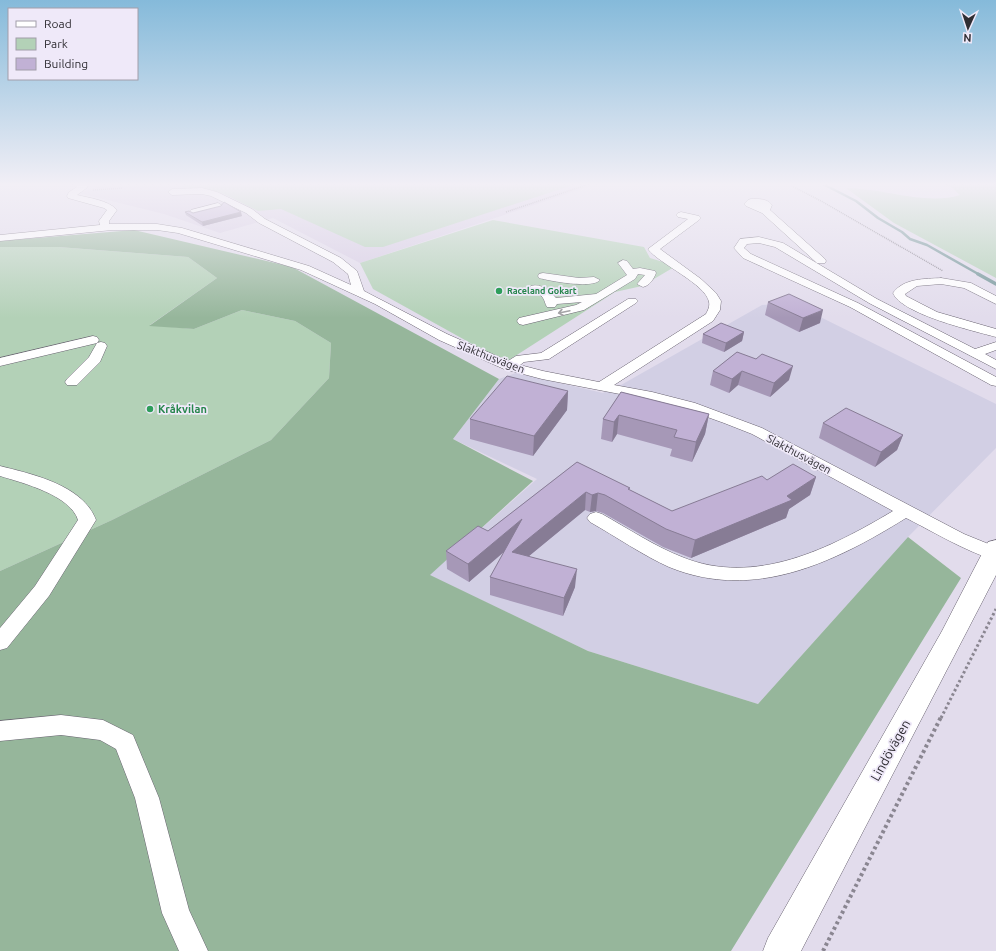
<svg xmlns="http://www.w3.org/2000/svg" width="996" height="951" font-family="Ubuntu,sans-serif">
<rect width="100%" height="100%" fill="#e2dcec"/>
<path fill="#d7cde4" d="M99,184H597L360,263L273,218L220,233L164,214L79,193L102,185Z"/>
<path fill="#d2cfe4" d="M792,303L996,404V448L908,537L758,704L588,651L429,575L537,479L453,439L499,379L516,373L603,393L621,385L762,305Z"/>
<path fill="#b3d1b7" d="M186,184H576L383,247H365L281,209L258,211L224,194L210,190L181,187Z
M944,184H996V278L894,223L846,188C882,188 927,206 960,195L952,188Z
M493,220L644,247L650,258L676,266L642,286L615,292L509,360L492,355L373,289L360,263Z
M0,247H58L188,257L217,278L150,325L194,329L242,310L295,321L331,343L329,378L271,440L112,520L0,571Z"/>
<path fill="#96b69b" d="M134,230L292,267L499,379L453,439L533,481L430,575L588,651L758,704L908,537L961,578L731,951H0V571L112,520L271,440L329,378L331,343L295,321L242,310L194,329L149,326L217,278L188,257L58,247H0V241Z"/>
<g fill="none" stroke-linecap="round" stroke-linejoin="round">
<path stroke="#749699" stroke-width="2.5" d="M823,184L856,201L878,218L902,232L910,239L927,245L980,275"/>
<path stroke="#749699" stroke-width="3.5" d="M978,274L996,284"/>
<g stroke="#686270" stroke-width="1">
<path id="minor" d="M73,184H85L88,187L77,195C89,198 108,200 117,210L109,221V224H157L182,228L309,266L351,285L348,274L333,262L259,223L246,213L211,196L202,194L172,195L168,192L172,189L202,188L217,192L252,209L265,219L341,258L357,271L364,291L447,334L508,361L516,356L541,353L628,299H636L638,301L636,303L549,359L524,362L520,365L543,371L599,382L706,314C708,310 710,306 709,302C706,284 659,264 648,249L688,219L678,217L676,215L678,213L681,212L699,216L701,218L699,220L660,249L701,279L716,293L721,301L720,310L713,321L614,385L652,392L695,403L762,428L964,534L996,547V558C984,562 921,525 906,518C835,562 754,602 669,567C644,556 615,536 590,522L587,518L590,514L596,512L602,514C627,528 656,547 682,557C755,587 831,548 893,511L752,434L724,423L685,409L651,400L542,379L504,369L439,340L375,304L301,270L178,233L157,230H112L0,241V235L100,225L99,221L107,210L104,208L68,198L67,196L69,192L77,187Z
M751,199C759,199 766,198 772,205L770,210L825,259L826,261L825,263H817L762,213L746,206L744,204L748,200Z
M218,203L223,206L221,208L194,215L189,212L191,210Z
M759,237L783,243L877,299L975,349L996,342V350L985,354L996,360V369L869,303L775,247L759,243L747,244L744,248L751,254L858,303L996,377V386L991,385L850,307L743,258L734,248L740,239Z
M623,260L627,261L633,269L640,268L655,271L656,273C654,279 649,286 643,287L637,284L645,275L638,274L635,279L584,310L523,325L519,324L517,321L519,318L576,305L582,302L557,304L555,307H547C545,304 545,301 543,298C540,293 533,292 529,288L531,286C541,283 550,291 556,298L596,294L627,275L618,263Z
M543,273L579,278L594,277L600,280C592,289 550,281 539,278L538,276L539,274Z
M941,278L971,283L996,296V304L964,288L941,284L917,286L905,294L906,296L937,312L996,329V337C974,331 901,314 893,293C904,278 925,279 941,278Z
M93,336L97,337L99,340L97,343L0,366V358Z
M101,342L105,343L107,346L100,362L77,385H67L65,382L67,379L89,357L97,343Z
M0,466C32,474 83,485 96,520L49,596L7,648L0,650V628L35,586L78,520C70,495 23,483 0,476Z
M61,715L103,720L133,735L159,798L189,910L208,951H179L162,913L135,798L116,749L100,740L61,735L0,741V721Z"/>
</g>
<g stroke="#686270" stroke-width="1">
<path id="major" d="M996,540V575L994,579L801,951H763L768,938L942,631L988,542Z"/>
</g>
<path stroke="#8a8691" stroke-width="1.5" stroke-dasharray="1 1" stroke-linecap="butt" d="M788,184L821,201L943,271
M93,190L123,188
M506,212L589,184"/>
<path stroke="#8a8691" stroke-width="3" stroke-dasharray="2.5 2.5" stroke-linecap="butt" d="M941,718L996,609"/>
<path stroke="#8a8691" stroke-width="4" stroke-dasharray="3 3" stroke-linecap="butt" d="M823,951L941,717"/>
<use href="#minor" fill="#fff" fill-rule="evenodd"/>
<use href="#major" fill="#fff" fill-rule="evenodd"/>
</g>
<path fill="#a698b7" d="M185,212L193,213L242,216L203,226L186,215Z
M768,302L820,323L799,332L765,315Z
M744,332L742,341L724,352L702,343L703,334Z
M737,352L789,380L770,397L738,385L729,393L710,385L713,371Z
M568,391L567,410L533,456L470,439V419Z
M621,392L709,414L705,434L692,462L670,456L672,449L617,434L612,442L601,439L603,419Z
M823,423L903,435L897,450L875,467L819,438Z
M577,462L630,490L672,511L767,480L816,477L810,495L789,509L786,518L691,558L663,547L603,513L596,511L590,512L585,510L529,556L575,587L563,616L490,595V577L504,552L469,582L447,569L446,551L488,531Z"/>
<path fill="#877c95" d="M241,212L242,216L203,226L202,222Z
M823,310L820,323L799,332L803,318Z
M744,332L742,341L724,352L726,343Z
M793,366L789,380L770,397L774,383Z
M742,371L738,385L729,393L732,379Z
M568,391L567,410L533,456L534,436Z
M709,414L705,434L692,462L696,442Z
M619,415L617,434L612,442L614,422Z
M903,435L897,450L875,467L881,452Z
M816,477L810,495L789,509L786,518L691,558L695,540L787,496Z
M586,492L585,510L512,570V552Z
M598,493L596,511L590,512L592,495Z
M522,519L521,537L469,582L468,564Z
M577,569L575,587L563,616L564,598Z"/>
<path fill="#c1b1d5" stroke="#877c95" d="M224,202L241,212L202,222L185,212L189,211L193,213L221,206Z
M789,294L823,310L803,318L768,302Z
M721,323L744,332L726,343L703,334Z
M737,352L756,359L762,354L793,366L774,383L742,371L732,379L713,371Z
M507,376L568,391L534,436L470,419Z
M621,392L709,414L696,442L674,437L677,430L619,415L614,422L603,419Z
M846,408L903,435L881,452L823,423Z
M577,462L630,488L628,489L672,511L762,476L767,480L793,464L816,477L787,496L792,500L695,540L666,529L605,495L598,493L592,495L586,492L512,552L577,569L564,598L490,577L522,519L468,564L446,551L478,526L488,531Z"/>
<defs><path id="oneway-shaft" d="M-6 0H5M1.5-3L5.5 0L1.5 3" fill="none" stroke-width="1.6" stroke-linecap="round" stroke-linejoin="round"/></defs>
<use stroke="#a1a0a3" href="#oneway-shaft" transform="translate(564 312) rotate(168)"/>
<linearGradient id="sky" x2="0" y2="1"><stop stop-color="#85bada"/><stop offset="0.58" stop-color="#f2eff6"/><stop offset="1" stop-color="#f2eff6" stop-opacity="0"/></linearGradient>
<rect width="996" height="318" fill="url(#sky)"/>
<g fill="#2e9e5b" stroke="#efe9f9" stroke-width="1.5">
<circle cx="499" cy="291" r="4"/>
<circle cx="150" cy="409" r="4"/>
</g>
<g text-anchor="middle" stroke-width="3.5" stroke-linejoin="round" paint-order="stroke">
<g font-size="9" font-weight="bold" fill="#27864d" stroke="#efe9f9" text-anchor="start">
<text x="507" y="294">Raceland Gokart</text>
</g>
<g font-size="11" fill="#2f2d33" stroke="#efe9f9">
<text transform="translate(491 357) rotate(21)" y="4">Slakthusvägen</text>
<text transform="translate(799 454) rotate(28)" y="4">Slakthusvägen</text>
</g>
<g font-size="11" font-weight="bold" fill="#27864d" stroke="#efe9f9" text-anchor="start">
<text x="158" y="413">Kråkvilan</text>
</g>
<g font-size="13" fill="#2f2d33" stroke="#efe9f9">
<text transform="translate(890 750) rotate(-61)" y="5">Lindövägen</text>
</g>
</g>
<rect x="8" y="8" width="130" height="72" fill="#efe9f9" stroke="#a29eaa"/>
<rect x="16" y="21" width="20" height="6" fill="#ffffff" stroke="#a29eaa"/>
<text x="44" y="28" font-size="12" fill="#2f2d33">Road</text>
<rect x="16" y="38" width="20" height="12" fill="#b3d1b7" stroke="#a29eaa"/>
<text x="44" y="48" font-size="12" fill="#2f2d33">Park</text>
<rect x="16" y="58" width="20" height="12" fill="#c1b1d5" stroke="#a29eaa"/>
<text x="44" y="68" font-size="12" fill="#2f2d33">Building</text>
<g transform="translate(968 28) rotate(183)" stroke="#efe9f9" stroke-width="3" paint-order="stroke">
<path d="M0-3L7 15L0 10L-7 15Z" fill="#2f2d33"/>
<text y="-6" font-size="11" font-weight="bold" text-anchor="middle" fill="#2f2d33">N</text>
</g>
</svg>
